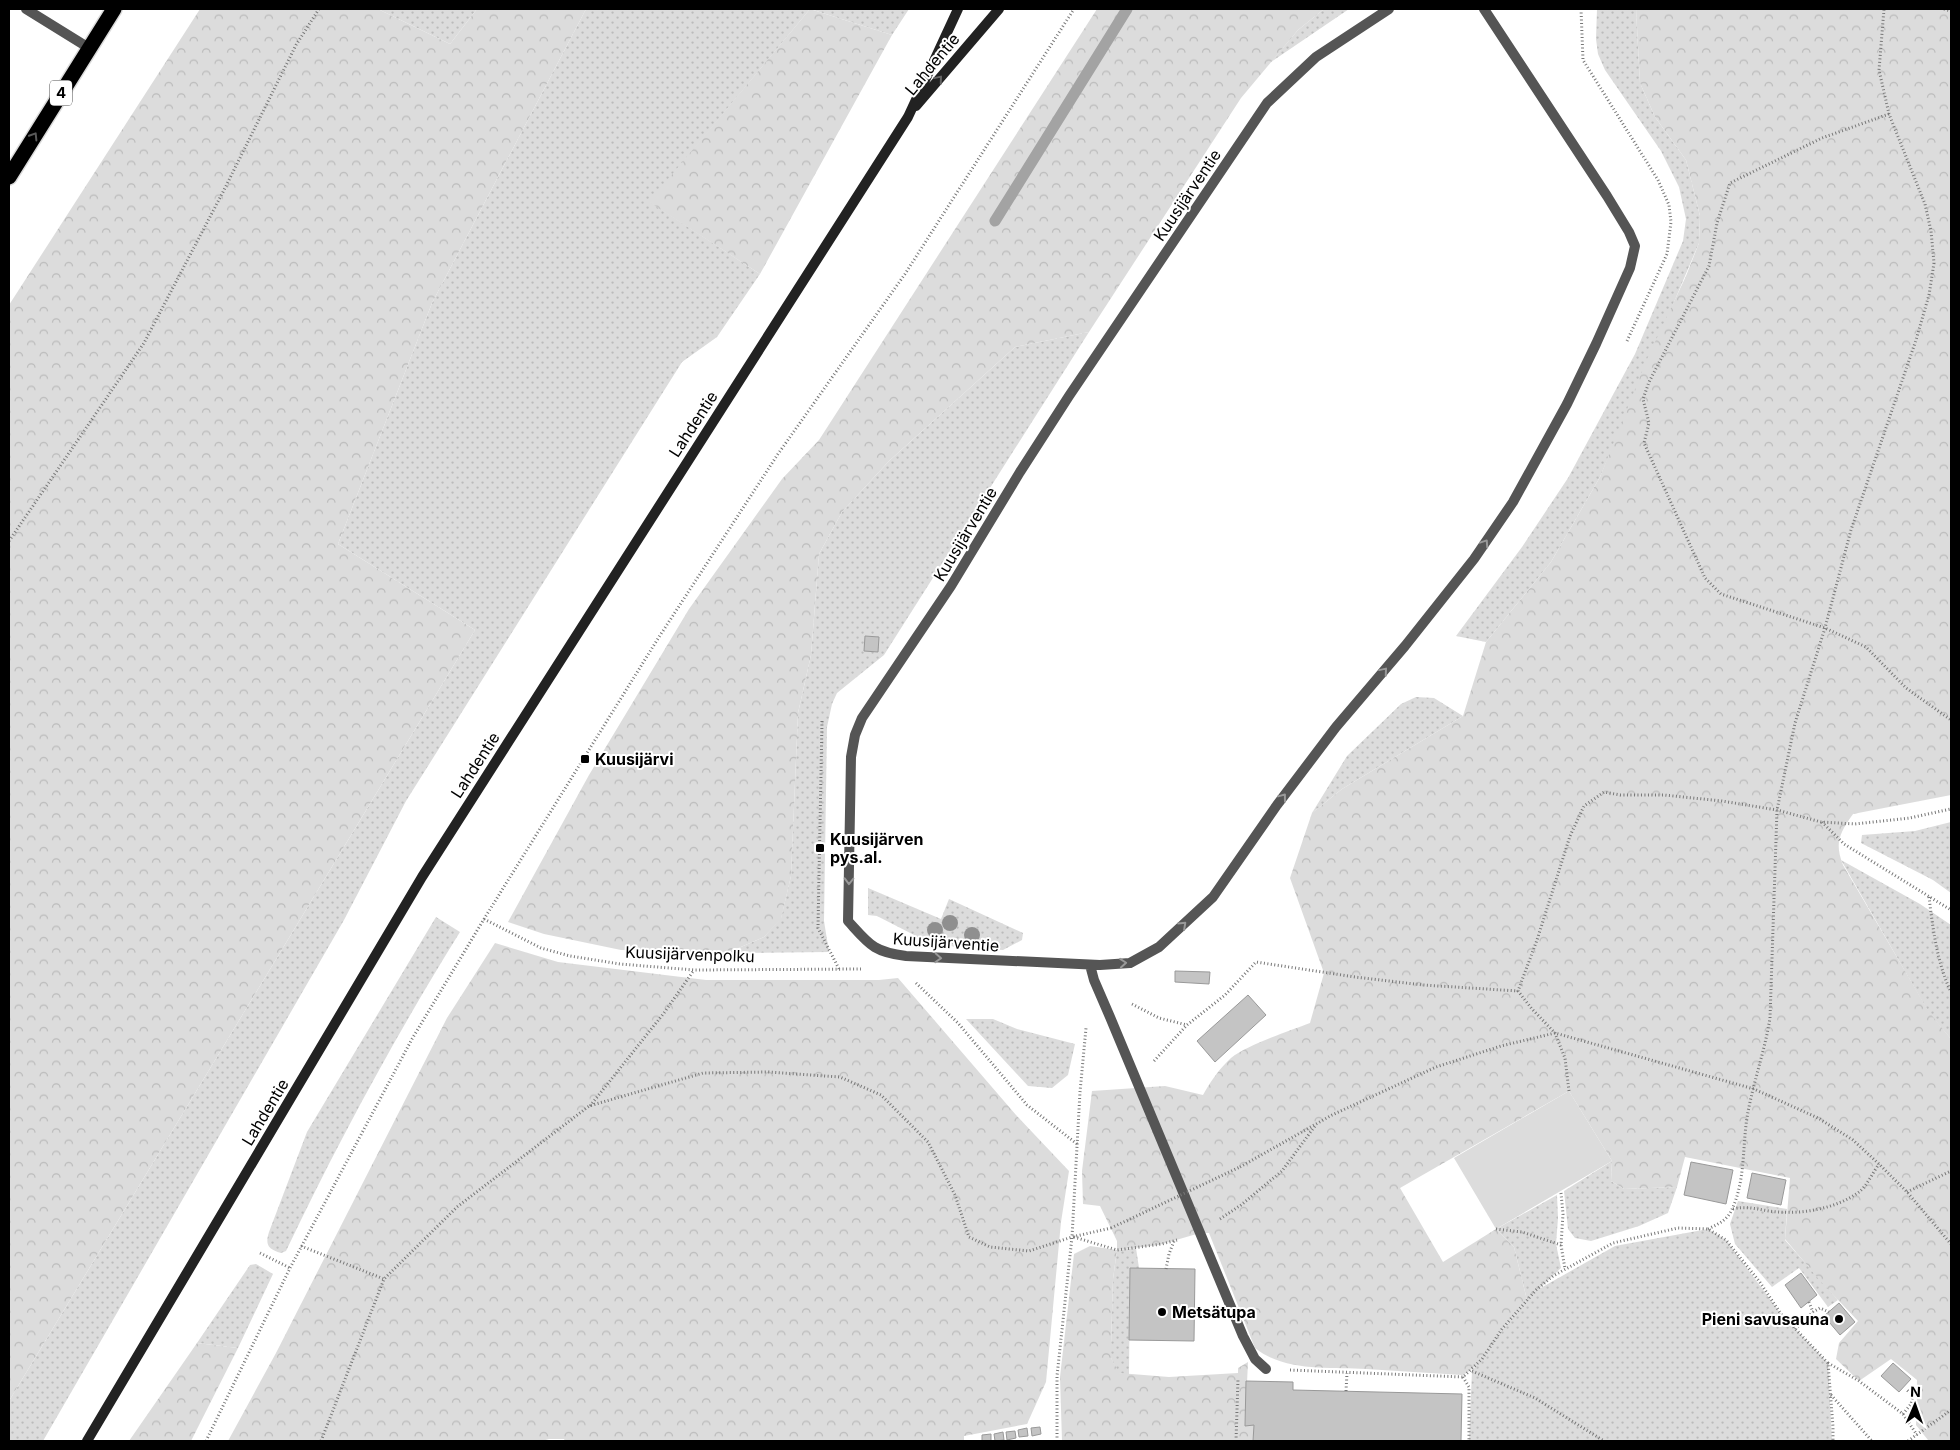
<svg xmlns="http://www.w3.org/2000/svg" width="1960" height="1450" font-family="Inter,sans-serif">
<defs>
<pattern id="grass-dots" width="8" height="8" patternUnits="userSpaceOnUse" patternTransform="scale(1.25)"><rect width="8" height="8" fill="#dcdcdc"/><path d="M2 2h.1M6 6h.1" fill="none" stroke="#bbb" stroke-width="1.8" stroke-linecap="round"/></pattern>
<pattern id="forest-crowns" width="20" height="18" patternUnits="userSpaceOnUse" patternTransform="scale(1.25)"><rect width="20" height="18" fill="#dcdcdc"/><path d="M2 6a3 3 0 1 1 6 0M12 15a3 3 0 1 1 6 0" fill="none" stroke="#bbb"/></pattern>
</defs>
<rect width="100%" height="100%" fill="#fff"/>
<path fill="url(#grass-dots)" d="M378,9H477L450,44Z
M586,9H909L892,35L810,9L650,202L760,274L717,337L682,362L406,801L344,920L43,1441H9V1401L475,630L338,544L432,303Z
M1324,9H1349L1271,62L1298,30Z
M1597,9H1636L1640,83L1655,117L1686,160L1700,216L1699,243L1600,477L1551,562L1486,642L1456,636L1522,547L1568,478L1635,354L1683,241L1686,219L1679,187L1661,151L1605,70L1598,54L1596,39Z
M1089,332L884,655L837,693L832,704L827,727L824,921L829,952L727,953L764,937L781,918L791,876L798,713L811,655L819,554L842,512L889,461L1015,347Z
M1416,697L1434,698L1463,716L1342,789L1312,813L1347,756L1401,704Z
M1951,822V893L1933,880L1861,843L1862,835L1915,831Z
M1841,860L1920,904L1951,925V1039L1929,1013Z
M868,888L941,919L949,899L1023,933L1022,940L1003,950L955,947L920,938L877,916L868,915Z
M436,917L460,932C396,1035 338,1142 286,1251L281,1253C268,1249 265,1245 269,1232L307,1132Z
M966,1019H993L1017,1029L1075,1044L1068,1075L1052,1088L1028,1086Z
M1612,1161L1611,1181L1624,1189L1677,1187L1668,1213L1639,1226L1591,1241L1575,1238L1568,1229L1564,1191Z
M1557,1195L1558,1218L1556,1244L1561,1268L1539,1289L1615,1246L1708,1229L1726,1240L1781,1314L1828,1363L1832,1441H1469L1472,1371L1498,1335L1527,1300L1514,1247L1496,1229Z
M1738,1201L1787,1209L1785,1240L1838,1300L1828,1307L1799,1268L1772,1287L1735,1244L1730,1224Z
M1136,1248L1139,1268H1130L1129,1375L1118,1373L1111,1358V1345L1113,1279L1117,1250Z
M256,1264L273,1274L238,1348L197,1343L250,1265Z"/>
<path fill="url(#forest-crowns)" d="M200,9H378L450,44L477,9H586L432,303L338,544L475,630L9,1401V305Z
M810,9L892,35L760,274L649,202Z
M1097,9H1324L1298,30L1241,98L1089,332L1015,347L889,461L842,512L819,554L811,655L798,713L791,876L781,919L764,937L727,953L621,950L544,934L508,922L589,775L689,609L782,479L819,440Z
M1636,9H1951V795L1853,814C1840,833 1834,842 1843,865L1929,1012L1951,1039V1441L1928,1440L1916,1425L1917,1380L1891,1359L1859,1381L1836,1359L1839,1343L1858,1321L1822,1283L1785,1239L1790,1178L1685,1157L1677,1187L1624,1189L1611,1181L1612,1161L1569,1091L1400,1188L1443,1262L1496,1229L1514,1247L1527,1300C1518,1311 1508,1322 1499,1334C1487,1349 1481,1367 1462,1375C1430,1373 1398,1371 1366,1369C1330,1367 1285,1372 1255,1348L1209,1233H1200L1159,1245L1117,1250L1113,1279L1111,1345V1358L1119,1373L1169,1377L1238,1373V1368L1248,1362L1245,1425H1254L1253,1441H1062L1060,1377L1074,1254L1090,1246L1117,1250V1241L1100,1206L1083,1204L1082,1171L1092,1091L1165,1086L1203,1095C1211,1081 1219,1069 1231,1058C1247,1045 1289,1031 1310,1023L1324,973L1290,878L1312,813L1342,789L1463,716L1486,642L1551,562L1600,477L1647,359L1686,276L1699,243L1700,216L1686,160L1655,117L1640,83Z
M495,943L558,962L706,980H879L898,978L1016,1115L1069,1171L1061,1222L1046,1382L1027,1424L964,1436V1441H565L564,1439H549L542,1441H228L276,1353L447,1018Z
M197,1343L238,1348L191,1441H129Z"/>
<path fill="#dcdcdc" d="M1569,1091L1612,1161L1496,1229L1454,1158Z"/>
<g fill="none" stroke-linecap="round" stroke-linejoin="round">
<path stroke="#a3a3a3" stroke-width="11" d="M995,221L1127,9"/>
</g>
<path fill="#c4c4c4" stroke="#999" d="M865,636L879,637L878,652L864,651Z
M1175,971L1210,972L1209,984L1175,982Z
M1248,995L1266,1015L1215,1062L1197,1041Z
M1691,1162L1733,1170L1726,1204L1684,1195Z
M1752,1173L1786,1180L1781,1205L1747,1198Z
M1130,1268L1195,1269L1194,1341L1129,1340Z
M1801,1273L1817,1295L1801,1308L1785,1285Z
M1839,1303L1855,1322L1840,1335L1824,1316Z
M1893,1363L1911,1379L1899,1392L1881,1376Z
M1246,1381L1293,1382V1390L1462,1394L1461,1441H1253L1254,1425L1245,1426Z
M1040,1427L1041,1434L1032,1436L1031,1428Z
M1027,1428L1028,1436L1019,1437L1018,1430Z
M1015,1431L1016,1438L1007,1440L1006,1432Z
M1003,1432L1004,1440L995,1441L994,1434Z
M991,1434V1441H982V1435Z"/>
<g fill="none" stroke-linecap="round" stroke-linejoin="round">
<g stroke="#dbdbdb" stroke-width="18">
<path id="motorway" d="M9,177L114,9"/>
</g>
<path stroke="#777" stroke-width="3" stroke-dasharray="1 2.5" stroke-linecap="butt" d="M1581,9L1583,60L1658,180L1669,205L1671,222L1667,254L1627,341
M1944,9L1951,11
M1889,114L1822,138L1730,183L1717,223L1709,266L1649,382L1643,399L1649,423L1644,443L1705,578L1721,594L1825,628L1866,647L1906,688L1951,720
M9,541L144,343L223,192L296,45L319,9
M822,721L818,928L839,969
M1822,822L1844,844L1951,910
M1929,897C1933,929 1937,963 1951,992
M484,919L541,948L570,956L620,964L694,970L861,969
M916,983L958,1023L1027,1105L1077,1144
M1132,1004L1159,1018L1187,1025
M1154,1061L1187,1025L1225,995L1256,962L1355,977L1423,985L1518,991
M1569,1091L1565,1058L1555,1033L1532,1009L1518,991L1537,940L1570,836L1584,806L1604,792L1620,795H1664L1722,801L1777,810L1821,822L1855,824L1910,818L1951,809
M590,1106L664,1013L694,970
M1240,1167L1332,1115L1436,1067L1501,1046L1555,1033L1754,1089L1818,1118L1853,1140L1879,1164L1907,1192L1951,1244
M1907,1192L1951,1171
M1561,1193L1563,1214L1561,1245L1565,1269
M1733,1209C1748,1205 1762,1211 1778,1212C1805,1214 1837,1208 1859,1192C1867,1186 1873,1172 1879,1164
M1220,1219L1241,1205L1282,1171L1315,1126
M1496,1229L1522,1232L1561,1245
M1708,1229C1720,1223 1728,1220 1733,1207C1746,1177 1742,1143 1748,1112C1754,1080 1765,1050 1770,1018L1777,810L1795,723L1825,628L1851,530L1916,340L1929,295L1934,263L1931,231L1925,204L1889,114L1879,70L1884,9
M1074,1237L1117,1250L1162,1244L1177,1240
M301,1246L384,1279
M260,1253L290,1268
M1166,1269L1169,1254L1174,1241
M1809,1302L1813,1312
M1795,1329L1813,1312L1820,1308L1829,1312
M1828,1363L1859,1381L1903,1414L1917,1435
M1290,1370L1463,1377L1482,1359L1502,1329L1536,1290L1553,1276L1613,1243L1678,1228L1708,1229L1726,1240L1759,1281L1781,1314L1828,1363L1833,1427V1441
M1472,1371L1535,1398L1604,1441
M1463,1377L1469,1387V1441
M1346,1391L1347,1373
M1831,1395L1872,1441
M1903,1414L1911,1404L1913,1396L1906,1389
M206,1441L290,1268L412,1039L484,919L659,637L778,454L905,274L1074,9
M321,1441L384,1279L457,1207L589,1106L703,1073L769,1072L840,1077L881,1095L928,1142L955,1195L969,1237L990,1247L1029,1251L1072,1237L1111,1228
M1057,1441V1376L1072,1237L1080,1092L1086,1028
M1236,1441L1238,1379
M1908,1441L1951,1410"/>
<path stroke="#555" stroke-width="10" d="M26,9L89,48
M1389,9L1316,57L1267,103L1069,396L1020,472L951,586L862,718L855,735L851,757L848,921C869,944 873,952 906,956L1100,965L1130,963L1159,947L1213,897L1277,805L1336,727L1405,646L1474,559L1513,502L1567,404L1596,344L1630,268L1635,246L1629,232L1607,196L1484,9
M1090,965L1094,980L1110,1017L1243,1336L1255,1359L1266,1369"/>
<path stroke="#222" stroke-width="10" d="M916,106L999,9
M87,1441L422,877L908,117L958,9"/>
<use href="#motorway" stroke="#000" stroke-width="15"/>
<path stroke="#777" stroke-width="3" stroke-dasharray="1 2.5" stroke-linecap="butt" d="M1111,1228L1240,1167"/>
</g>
<g fill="#8f8f8f">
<circle cx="950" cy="923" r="8"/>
<circle cx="935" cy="930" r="8"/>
<circle cx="972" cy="935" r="8"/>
</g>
<defs><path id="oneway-chevron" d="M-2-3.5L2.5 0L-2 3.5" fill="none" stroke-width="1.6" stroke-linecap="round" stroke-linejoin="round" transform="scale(1.25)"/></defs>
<use stroke="#646464" href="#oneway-chevron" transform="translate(939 79) rotate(-50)"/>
<use stroke="#595959" href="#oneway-chevron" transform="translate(34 136) rotate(-58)"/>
<g stroke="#999">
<use href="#oneway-chevron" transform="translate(1485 543) rotate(-56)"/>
<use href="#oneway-chevron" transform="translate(1384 671) rotate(-50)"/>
<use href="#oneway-chevron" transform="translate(1283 797) rotate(-53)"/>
<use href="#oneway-chevron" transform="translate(849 881) rotate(91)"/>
<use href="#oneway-chevron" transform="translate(1183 925) rotate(-43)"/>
<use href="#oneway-chevron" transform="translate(938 958) rotate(3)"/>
<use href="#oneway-chevron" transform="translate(1123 963) rotate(-5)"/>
</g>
<g fill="#000" stroke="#fff" stroke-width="2">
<rect x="580" y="754" width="10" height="10" rx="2.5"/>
<rect x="815" y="843" width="10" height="10" rx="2.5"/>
<circle cx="1162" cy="1312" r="5"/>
<circle cx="1839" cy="1319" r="5"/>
</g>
<g text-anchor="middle" stroke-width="4" stroke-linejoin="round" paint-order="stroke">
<rect fill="#fff" stroke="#4c4c4c" stroke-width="1" x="50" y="80.5" width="22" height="25" rx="4"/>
<g font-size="15" font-weight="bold" fill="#000">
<text x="61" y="98">4</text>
</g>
<g font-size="16" fill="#000" stroke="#fff">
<text transform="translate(932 64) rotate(-50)" y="6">Lahdentie</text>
<text transform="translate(1187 195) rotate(-56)" y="6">Kuusijärventie</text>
<text transform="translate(693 424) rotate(-57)" y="6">Lahdentie</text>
<text transform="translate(965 534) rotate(-59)" y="6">Kuusijärventie</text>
<text transform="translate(475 765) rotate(-57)" y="6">Lahdentie</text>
<text transform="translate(946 942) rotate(4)" y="6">Kuusijärventie</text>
<text transform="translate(690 954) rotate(2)" y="6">Kuusijärvenpolku</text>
<text transform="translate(265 1112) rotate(-59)" y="6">Lahdentie</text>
</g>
<g font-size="16" font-weight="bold" fill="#000" stroke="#fff" text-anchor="start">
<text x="595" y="765">Kuusijärvi</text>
<text x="830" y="845">Kuusijärven<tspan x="830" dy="18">pys.al.</tspan></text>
<text x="1172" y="1318">Metsätupa</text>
<text x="1829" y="1325" text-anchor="end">Pieni savusauna</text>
</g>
</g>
<rect width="1960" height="1450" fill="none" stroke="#000000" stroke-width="20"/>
<g transform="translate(1915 1405) rotate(2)" stroke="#ffffff" stroke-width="4" paint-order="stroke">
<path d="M0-4L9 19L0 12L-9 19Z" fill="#000000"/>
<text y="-8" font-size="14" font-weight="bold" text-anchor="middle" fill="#000000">N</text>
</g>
</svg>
